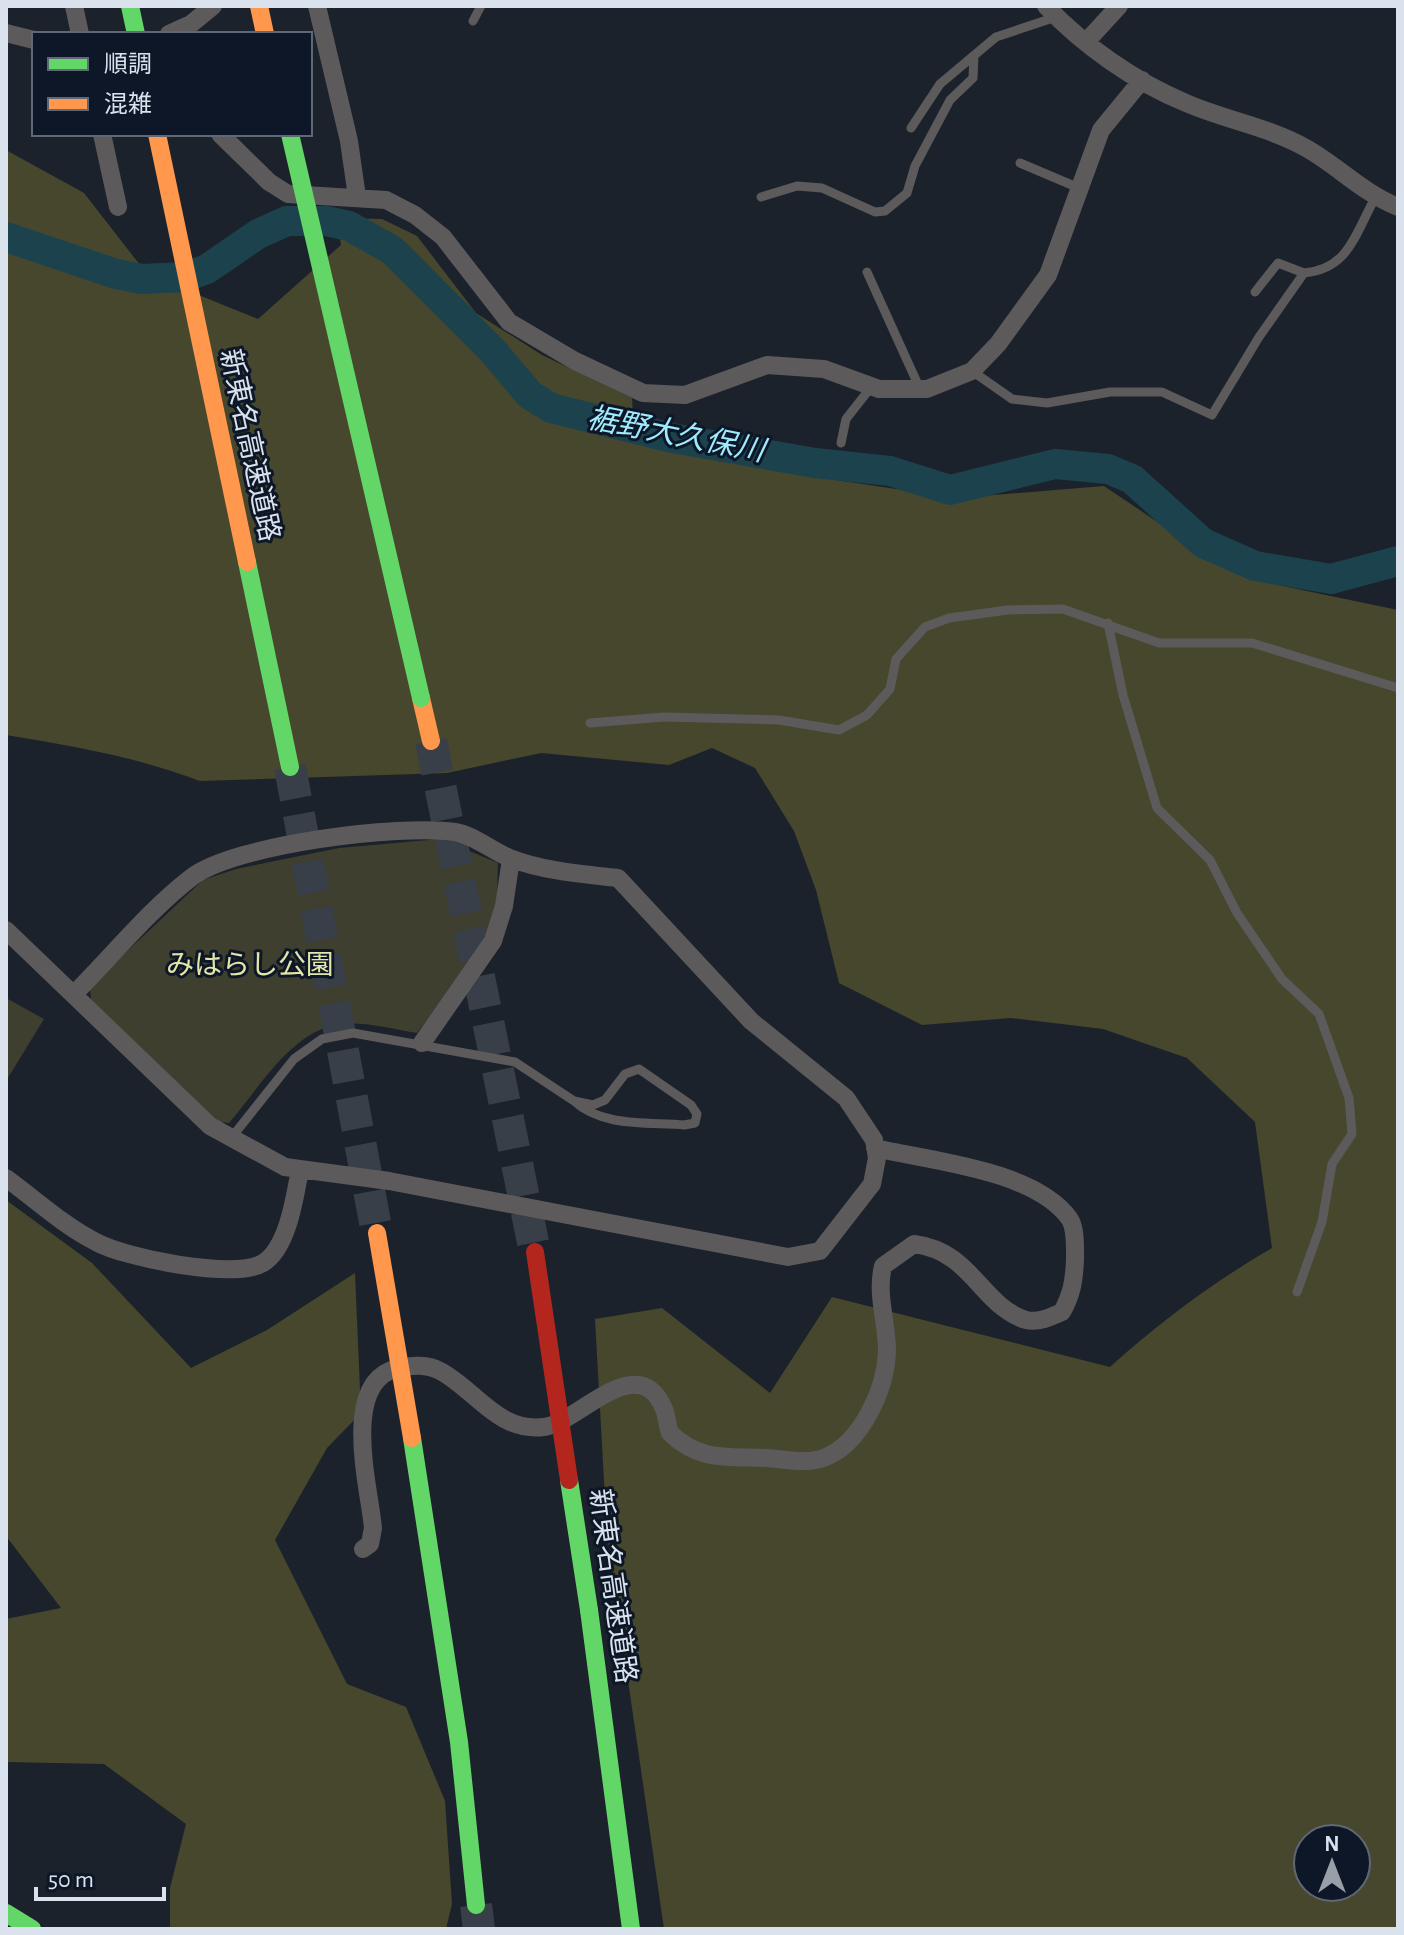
<svg xmlns="http://www.w3.org/2000/svg" width="1404" height="1935" font-family="'Alegreya Sans','Noto Sans JP',sans-serif">
<rect width="100%" height="100%" fill="#1c222b"/>
<path fill="#3e3f2f" d="M440,839L498,863C497,880 498,897 496,914C490,950 440,1003 417,1033C390,1029 358,1019 331,1026C288,1037 256,1092 229,1123L212,1121L91,1001L90,986L203,880L236,869L339,848Z
M6,998L44,1019L6,1081Z"/>
<path fill="#46472d" fill-rule="evenodd" d="M6,150L84,193L147,274L258,319L341,245L337,218L382,219L417,236L476,313L542,355L632,398L634,434L783,472L956,498L1104,486L1217,562L1278,585L1398,610V1929H664L607,1535L595,1319L662,1308L770,1393L832,1297L1110,1367C1161,1321 1212,1283 1272,1248L1255,1122L1187,1058L1103,1029L1011,1018L922,1025L839,983L816,890L794,831L755,768L712,748L669,765L541,753L447,773L200,781C137,757 72,746 6,735ZM1308,1839H1356V1887H1308Z
M6,1200L92,1263L191,1368L267,1330L355,1273L361,1413L327,1448L275,1540L347,1684L406,1707L445,1801L452,1904L446,1929H170V1888L186,1824L104,1764L6,1762V1619L61,1608L6,1536Z"/>
<g fill="none" stroke-linecap="round" stroke-linejoin="round">
<path stroke="#1c434d" stroke-width="30" d="M6,237L116,274L142,279L185,277L207,269L258,234L287,221H326L349,226L392,250L492,350L530,395L551,408L672,438L815,463L890,471L950,490L1055,464L1108,469L1132,479L1203,543L1255,566L1331,579L1398,561"/>
<path stroke="#383f48" stroke-width="32" stroke-dasharray="32 16" stroke-linecap="butt" d="M431,741L535,1252
M290,767L377,1233
M476,1905L479,1929"/>
<path stroke="#5d5a5b" stroke-width="9" d="M473,21L481,6
M911,128L940,84L996,37L1056,17
M1020,163L1079,188
M761,197L797,186L822,188L875,212L885,211L907,193L915,166L950,100L973,78L974,56
M867,272L920,389
M1255,292L1278,263L1304,273
M972,371L1012,399L1047,403L1110,392H1162L1212,415L1259,337L1304,273C1349,269 1355,234 1375,198
M841,443L846,419L872,386
M1108,623L1123,695L1157,808L1210,860L1237,913L1282,979L1319,1014L1349,1098L1352,1134L1332,1164L1322,1222L1297,1292
M590,723L664,717L779,720L839,730L867,715L890,689L896,659L925,627L949,618L1008,610L1063,609L1159,643H1252L1398,688
M232,1137L294,1059L322,1039L353,1033L515,1062L574,1101L593,1105L605,1100L625,1074L639,1069L691,1105L697,1114L695,1123L684,1125C647,1122 602,1127 574,1101"/>
<path stroke="#5d5a5b" stroke-width="18" d="M74,6L80,34
M317,6L349,141L357,197
M1046,6C1083,45 1135,82 1186,103C1225,120 1269,127 1306,148C1338,166 1363,193 1398,207
M6,33L34,40
M169,34L191,24L213,6
M1086,42L1119,6
M102,134L118,207
M220,134L269,182L288,194L386,200L415,215L443,237L509,322L575,361L643,393L685,395L767,365L824,369L879,389H927L972,371L998,344L1048,275L1101,130L1142,80
M6,930L210,1126L285,1167L389,1181L788,1257L820,1251L872,1184L877,1158L874,1140L846,1098L751,1021L618,878C582,874 543,871 510,858C492,851 474,835 455,832C400,824 236,844 192,877C149,910 113,955 75,993
M422,1043L493,941L504,906L511,859
M6,1178C35,1199 64,1226 96,1242C125,1258 235,1280 263,1263C288,1248 295,1196 300,1169
M363,1549L370,1544L373,1528C369,1486 340,1381 398,1368C410,1365 428,1364 440,1371C475,1389 498,1433 544,1427C578,1423 638,1347 664,1409C667,1416 667,1425 670,1433C700,1462 727,1456 766,1458C786,1459 807,1465 826,1457C862,1442 886,1388 887,1351C887,1321 876,1295 883,1266L914,1244C972,1251 981,1306 1026,1320C1038,1323 1051,1317 1062,1312C1072,1294 1074,1281 1075,1260C1075,1248 1076,1227 1069,1218C1034,1170 931,1161 875,1148"/>
<path stroke="#63d668" stroke-width="18" d="M130,6L136,34
M247,562L290,767
M412,1438L459,1742L476,1905
M589,1610L631,1929
M6,1913L32,1929"/>
<path stroke="#ff974d" stroke-width="18" d="M259,6L265,34
M157,134L247,562
M421,698L431,741"/>
<path stroke="#63d668" stroke-width="18" d="M290,134L421,698
M569,1480L589,1610"/>
<path stroke="#ff974d" stroke-width="18" d="M377,1233L412,1438"/>
<path stroke="#b3261e" stroke-width="18" d="M535,1252L569,1480"/>
</g>
<g text-anchor="middle" stroke-width="6" stroke-linejoin="round" paint-order="stroke">
<g font-size="28" fill="#dae2ed" stroke="#0d1727">
<text transform="translate(251 445) rotate(78)" y="10">新東名高速道路</text>
<text transform="translate(614 1586) rotate(82)" y="10">新東名高速道路</text>
</g>
<g font-size="28" fill="#e3e6a9" stroke="#0d1727">
<text x="250" y="974">みはらし公園</text>
</g>
<g font-size="30" font-style="italic" fill="#9febfe" stroke="#0d1727">
<text transform="translate(676 434) rotate(11)" y="10">裾野大久保川</text>
</g>
</g>
<rect width="1404" height="1935" fill="none" stroke="#dae2ed" stroke-width="16"/>
<rect x="32" y="32" width="280" height="104" fill="#0d1727" stroke="#5f6876" stroke-width="2"/>
<rect x="48" y="58" width="40" height="12" fill="#63d668" stroke="#5f6876" stroke-width="2"/>
<text x="104" y="72" font-size="24" fill="#dae2ed">順調</text>
<rect x="48" y="98" width="40" height="12" fill="#ff974d" stroke="#5f6876" stroke-width="2"/>
<text x="104" y="112" font-size="24" fill="#dae2ed">混雑</text>
<g transform="translate(1332 1863)"><circle r="38" fill="#0d1727" stroke="#5f6876" stroke-width="2"/>
<path d="M0-6L14 30L0 20L-14 30Z" fill="#989fa9"/>
<text y="-12" font-size="22" font-weight="bold" text-anchor="middle" fill="#dae2ed">N</text>
</g>
<path d="M36 1887v12h128v-12" fill="none" stroke="#dae2ed" stroke-width="4"/>
<text x="48" y="1887" font-size="24" fill="#dae2ed" stroke="#0d1727" stroke-width="6" paint-order="stroke">50 m</text>
</svg>
